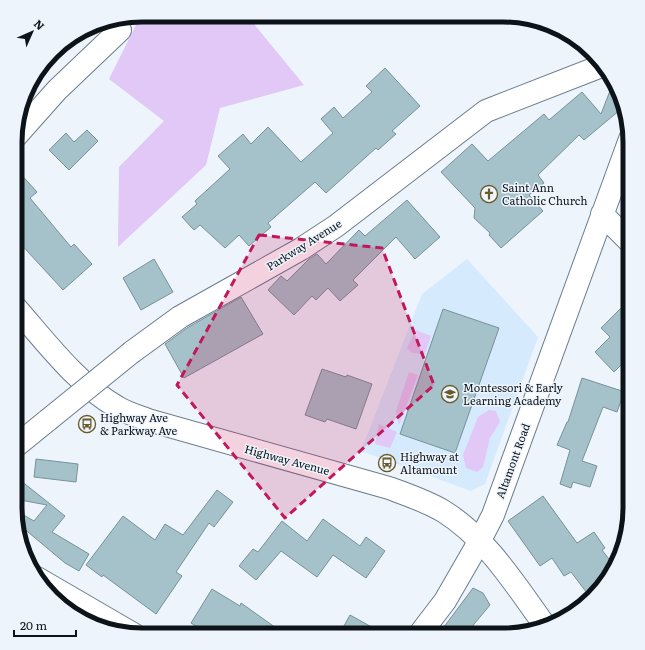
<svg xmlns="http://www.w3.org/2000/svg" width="645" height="650" font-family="Literata,serif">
<rect width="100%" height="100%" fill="#edf4fc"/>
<path fill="#d6eafe" d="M467,259L538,337L485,484L471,491L361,451L422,294Z"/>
<path fill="#e1c8f6" d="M141,15H253L250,19L304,85L220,108L206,165L118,247L119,167L164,121L109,79Z
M416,330L431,336L425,354L412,353L407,348Z
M409,372L418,375L399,425L396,411Z
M489,410L496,411L500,422L490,438L483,467L477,472L466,468L463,455L478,417Z
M379,424L397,432L390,448L375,444Z"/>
<path fill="#a5c1c9" stroke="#77929a" d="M385,68L420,106L392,131L396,134L378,150L376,148L326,193L315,182L268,223L271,227L249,246L239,235L225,248L200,225L194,230L182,217L197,204L195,201L230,169L218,156L243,134L251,144L268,127L301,162L333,133L321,119L334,107L343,118L372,92L366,86Z
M613,83L623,100L620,110L584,140L579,135L538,175L544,183L529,195L543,211L501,248L489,235L490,233L474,218L475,208L441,172L472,144L488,161L544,114L549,120L582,92L601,114Z
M87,130L98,141L69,170L49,150L66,133L74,142Z
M17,170L37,192L30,198L71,247L74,244L92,264L63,290L17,240Z
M407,200L440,237L415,259L396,237L353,280L358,285L340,301L328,288L316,300L312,296L294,315L268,290L281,276L287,281L309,259L317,254L326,264L359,230L365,236Z
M154,259L173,292L141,310L123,278Z
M241,297L263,334L184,378L165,344L187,328Z
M630,299V356L614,372L595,352L610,337L601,328Z
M443,309L499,328L455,453L400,434Z
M322,369L346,377L347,375L372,384L356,429L327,419L325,422L305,415Z
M582,378L622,391V398L617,412L603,407L582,461L597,466L590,487L573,482L571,488L560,484L570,450L557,445L567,422H568Z
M36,459L78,464L76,482L34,477Z
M15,476L65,516L52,532L89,554L79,571L65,563L16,522V520L20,513L34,521L47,505L15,499Z
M217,490L233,502L214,527L209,523L176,572L182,576L156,614L103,575L102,577L86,565L123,516L155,540L165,524L183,535Z
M543,496L577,543L594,532L605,548L602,550L615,567L590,597L571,572L564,576L552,558L540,566L508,521Z
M323,519L360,546L366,537L385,551L366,578L333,555L317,577L281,551L256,580L239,566L253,549L258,552L282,521L307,541Z
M473,588L483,593L490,605L465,635H438Z
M212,589L240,606L241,603L286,635H210L191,623Z
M350,615L386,635H339Z"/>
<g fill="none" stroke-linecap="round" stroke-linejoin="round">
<g stroke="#6c7d8e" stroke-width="24">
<path id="minor" d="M17,135L57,90L120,30
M602,214L630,242
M37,578L135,635
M419,635L445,601L479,542L493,515L630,139"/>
</g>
<g stroke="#6c7d8e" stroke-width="24">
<path id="tertiary" d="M132,352L180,317L301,249L336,226L486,111L604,65
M16,446L48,420"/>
</g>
<g stroke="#6c7d8e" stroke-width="24">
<path id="secondary" d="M16,308C45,341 78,385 117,407C126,413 138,416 148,420L389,488C408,495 426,501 443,511C487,538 516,586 546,627"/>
</g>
<use href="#minor" stroke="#fff" stroke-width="22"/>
<use href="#tertiary" stroke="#fff" stroke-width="22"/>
<use href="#secondary" stroke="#fff" stroke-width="22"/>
<g stroke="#6c7d8e" stroke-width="24" stroke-linecap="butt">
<path id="tertiary-bridge" d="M48,420L132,352"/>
</g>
<use href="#tertiary-bridge" stroke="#fff" stroke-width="22"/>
</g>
<path fill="#c2185b" fill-opacity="0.2" stroke="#c2185b" stroke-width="3" stroke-dasharray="8 5" stroke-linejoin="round" d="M259,235L382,248L434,385L285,518L177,385Z"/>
<defs>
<g id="church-ring" transform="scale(0.9)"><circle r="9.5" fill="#edf4fc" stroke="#695a28" stroke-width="1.5"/><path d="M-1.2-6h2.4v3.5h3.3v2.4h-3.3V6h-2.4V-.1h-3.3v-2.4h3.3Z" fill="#695a28"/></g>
<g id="school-ring" transform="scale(0.9)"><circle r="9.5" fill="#edf4fc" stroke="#695a28" stroke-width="1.5"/><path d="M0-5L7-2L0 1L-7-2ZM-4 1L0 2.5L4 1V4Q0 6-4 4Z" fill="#695a28"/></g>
<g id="bus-ring" transform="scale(0.9)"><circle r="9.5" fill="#edf4fc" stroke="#695a28" stroke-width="1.5"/><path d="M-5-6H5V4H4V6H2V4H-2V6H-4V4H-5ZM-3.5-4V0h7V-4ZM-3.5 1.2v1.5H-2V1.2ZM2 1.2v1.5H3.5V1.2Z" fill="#695a28"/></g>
</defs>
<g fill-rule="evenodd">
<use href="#church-ring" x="489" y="194"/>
<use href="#school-ring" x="450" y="394"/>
<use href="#bus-ring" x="87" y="424"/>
<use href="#bus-ring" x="387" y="463"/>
</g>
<g text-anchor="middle" stroke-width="3" stroke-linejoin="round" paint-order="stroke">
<g font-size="11" fill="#0c1319" stroke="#edf4fc" text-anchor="start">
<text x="502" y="192">Saint Ann<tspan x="502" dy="13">Catholic Church</tspan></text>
<text x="463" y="392">Montessori &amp; Early<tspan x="463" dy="13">Learning Academy</tspan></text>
<text x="100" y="422">Highway Ave<tspan x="100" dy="13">&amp; Parkway Ave</tspan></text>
<text x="400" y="461">Highway at<tspan x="400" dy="13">Altamount</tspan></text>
</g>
<g font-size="11" fill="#0c1319" stroke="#edf4fc">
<text transform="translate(304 245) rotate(-32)" y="4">Parkway Avenue</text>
<text transform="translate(287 460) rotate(15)" y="4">Highway Avenue</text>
<text transform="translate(513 461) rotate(-70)" y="4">Altamont Road</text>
</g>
</g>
<path d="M0 0H645V650H0ZM142 22H503A120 120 0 0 1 623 142V508A120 120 0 0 1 503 628H142A120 120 0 0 1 22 508V142A120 120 0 0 1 142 22Z" fill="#edf4fc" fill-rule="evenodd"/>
<path fill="none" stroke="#0c1319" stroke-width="5" d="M142 22H503A120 120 0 0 1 623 142V508A120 120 0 0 1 503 628H142A120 120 0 0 1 22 508V142A120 120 0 0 1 142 22Z"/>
<g transform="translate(32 32) rotate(45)" stroke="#edf4fc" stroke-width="3" paint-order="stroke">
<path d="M0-3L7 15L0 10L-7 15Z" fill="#0c1319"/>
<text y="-6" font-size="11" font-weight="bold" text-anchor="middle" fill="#0c1319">N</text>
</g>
<path d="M14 630v6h62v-6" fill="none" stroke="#0c1319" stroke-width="2"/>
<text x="20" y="630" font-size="12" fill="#0c1319" stroke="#edf4fc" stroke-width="3" paint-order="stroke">20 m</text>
</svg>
